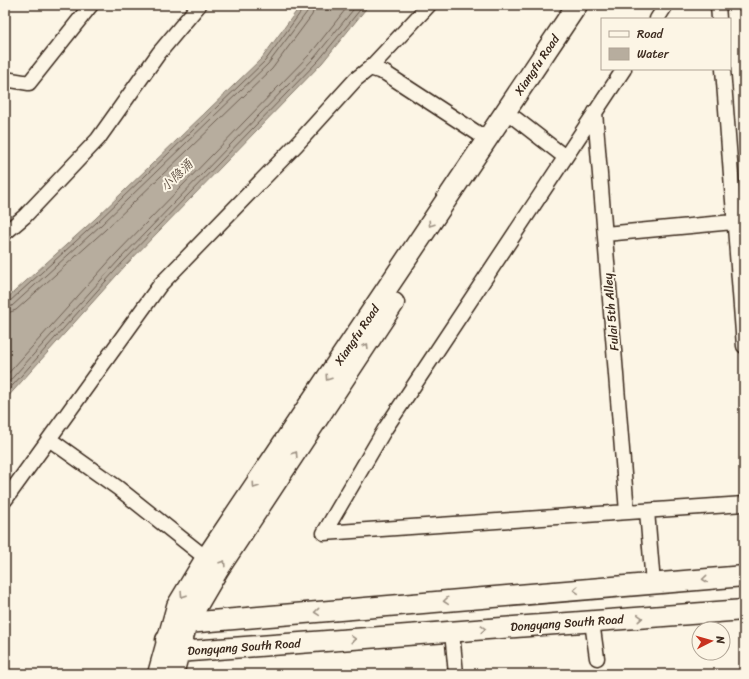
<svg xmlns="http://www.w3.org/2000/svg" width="749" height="679" font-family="Sriracha,'LXGW WenKai TC',sans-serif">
<rect width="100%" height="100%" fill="#fcf5e5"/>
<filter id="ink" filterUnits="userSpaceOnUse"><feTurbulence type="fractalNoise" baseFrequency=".025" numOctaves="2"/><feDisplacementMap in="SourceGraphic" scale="8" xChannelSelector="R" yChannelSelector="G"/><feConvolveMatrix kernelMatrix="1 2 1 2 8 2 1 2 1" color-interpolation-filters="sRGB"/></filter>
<g filter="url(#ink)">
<path fill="#b7ad9e" stroke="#85796b" d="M301,5H369L322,63L125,266L5,400V300L95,219L262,58Z"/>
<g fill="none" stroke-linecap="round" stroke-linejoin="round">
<path stroke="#6d5e51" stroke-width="1" d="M5,303L9,302L97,222L265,61L303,9L304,5
M5,308L12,306L101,225L268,64L307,12L309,5
M5,314L16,310L105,230L272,69L312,15L315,5
M5,377L114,256L311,53L349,5
M5,386L119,260L315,57L357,5
M5,394L122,263L319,60L364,5"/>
<g stroke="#3b2a1e" stroke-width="17">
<path id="street" d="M718,5L719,19
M657,19L666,5
M370,68L429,5
M624,69L385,429L324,533L744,504
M723,69L744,346
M5,79L29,83L91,5
M595,112L627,512
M516,119L565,157
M5,233L25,216L98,139L159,53L199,5
M605,234L744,221
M49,439L118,488L206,558
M5,500L160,285L297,144L356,79L370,68L385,73L488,140
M647,511L653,584
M592,622L597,658
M452,632L456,674"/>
</g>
<g stroke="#3b2a1e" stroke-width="23">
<path id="secondary" d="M744,576L187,623L166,640L178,652L744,610
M158,674L177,606L206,558L577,5
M173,674L187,623L218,570L394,303"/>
</g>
<use href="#street" stroke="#fcf5e5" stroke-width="14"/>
<use href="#secondary" stroke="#fcf5e5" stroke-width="20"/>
</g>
<defs><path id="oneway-chevron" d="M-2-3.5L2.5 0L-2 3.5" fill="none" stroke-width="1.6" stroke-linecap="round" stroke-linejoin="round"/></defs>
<g stroke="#9c9082">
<use href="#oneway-chevron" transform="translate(431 224) rotate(124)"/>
<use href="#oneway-chevron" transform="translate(366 346) rotate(-57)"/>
<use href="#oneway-chevron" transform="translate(328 378) rotate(124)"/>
<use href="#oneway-chevron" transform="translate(295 454) rotate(-57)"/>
<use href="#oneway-chevron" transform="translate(255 486) rotate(124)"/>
<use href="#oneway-chevron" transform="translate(223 563) rotate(-57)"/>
<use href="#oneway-chevron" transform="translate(705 579) rotate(175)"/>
<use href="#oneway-chevron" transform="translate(576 590) rotate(175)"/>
<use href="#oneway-chevron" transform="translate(183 595) rotate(122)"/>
<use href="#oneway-chevron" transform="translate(446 601) rotate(175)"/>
<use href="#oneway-chevron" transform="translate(317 612) rotate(175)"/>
<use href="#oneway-chevron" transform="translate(640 618) rotate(-4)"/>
<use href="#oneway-chevron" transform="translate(483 629) rotate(-4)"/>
<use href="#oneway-chevron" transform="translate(353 639) rotate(-4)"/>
</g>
</g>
<g text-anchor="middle" stroke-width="4" stroke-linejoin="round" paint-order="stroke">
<g font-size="12" fill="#3b2a1e" stroke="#fcf5e5">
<text transform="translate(537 65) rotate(-56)" y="4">Xiangfu Road</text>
<text transform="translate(611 312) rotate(-95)" y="4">Fulai 5th Alley</text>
<text transform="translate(357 335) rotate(-56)" y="4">Xiangfu Road</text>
<text transform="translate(567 623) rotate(-4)" y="4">Dongyang South Road</text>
<text transform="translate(244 647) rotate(-4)" y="4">Dongyang South Road</text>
</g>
<g font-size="13" font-style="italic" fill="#605144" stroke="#fcf5e5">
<text transform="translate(176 175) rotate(-44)" y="5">小隐涌</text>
</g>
</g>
<rect width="749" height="679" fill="none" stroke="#fcf5e5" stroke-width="20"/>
<rect x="10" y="10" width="729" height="659" fill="none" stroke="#3b2a1e" stroke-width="1.5" filter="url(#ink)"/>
<rect x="601" y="18" width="130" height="52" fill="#fcf5e5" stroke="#afa495"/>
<rect x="609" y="31" width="20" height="6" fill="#fcf5e5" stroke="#afa495"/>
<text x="637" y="38" font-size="12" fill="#3b2a1e">Road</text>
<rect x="609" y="48" width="20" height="12" fill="#b7ad9e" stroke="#afa495"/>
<text x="637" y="58" font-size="12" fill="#3b2a1e">Water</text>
<g transform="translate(711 641) rotate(84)"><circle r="19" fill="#fcf5e5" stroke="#afa495"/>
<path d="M0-3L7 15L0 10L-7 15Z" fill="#c8321e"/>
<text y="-6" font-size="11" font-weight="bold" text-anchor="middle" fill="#3b2a1e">N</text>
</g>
</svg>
